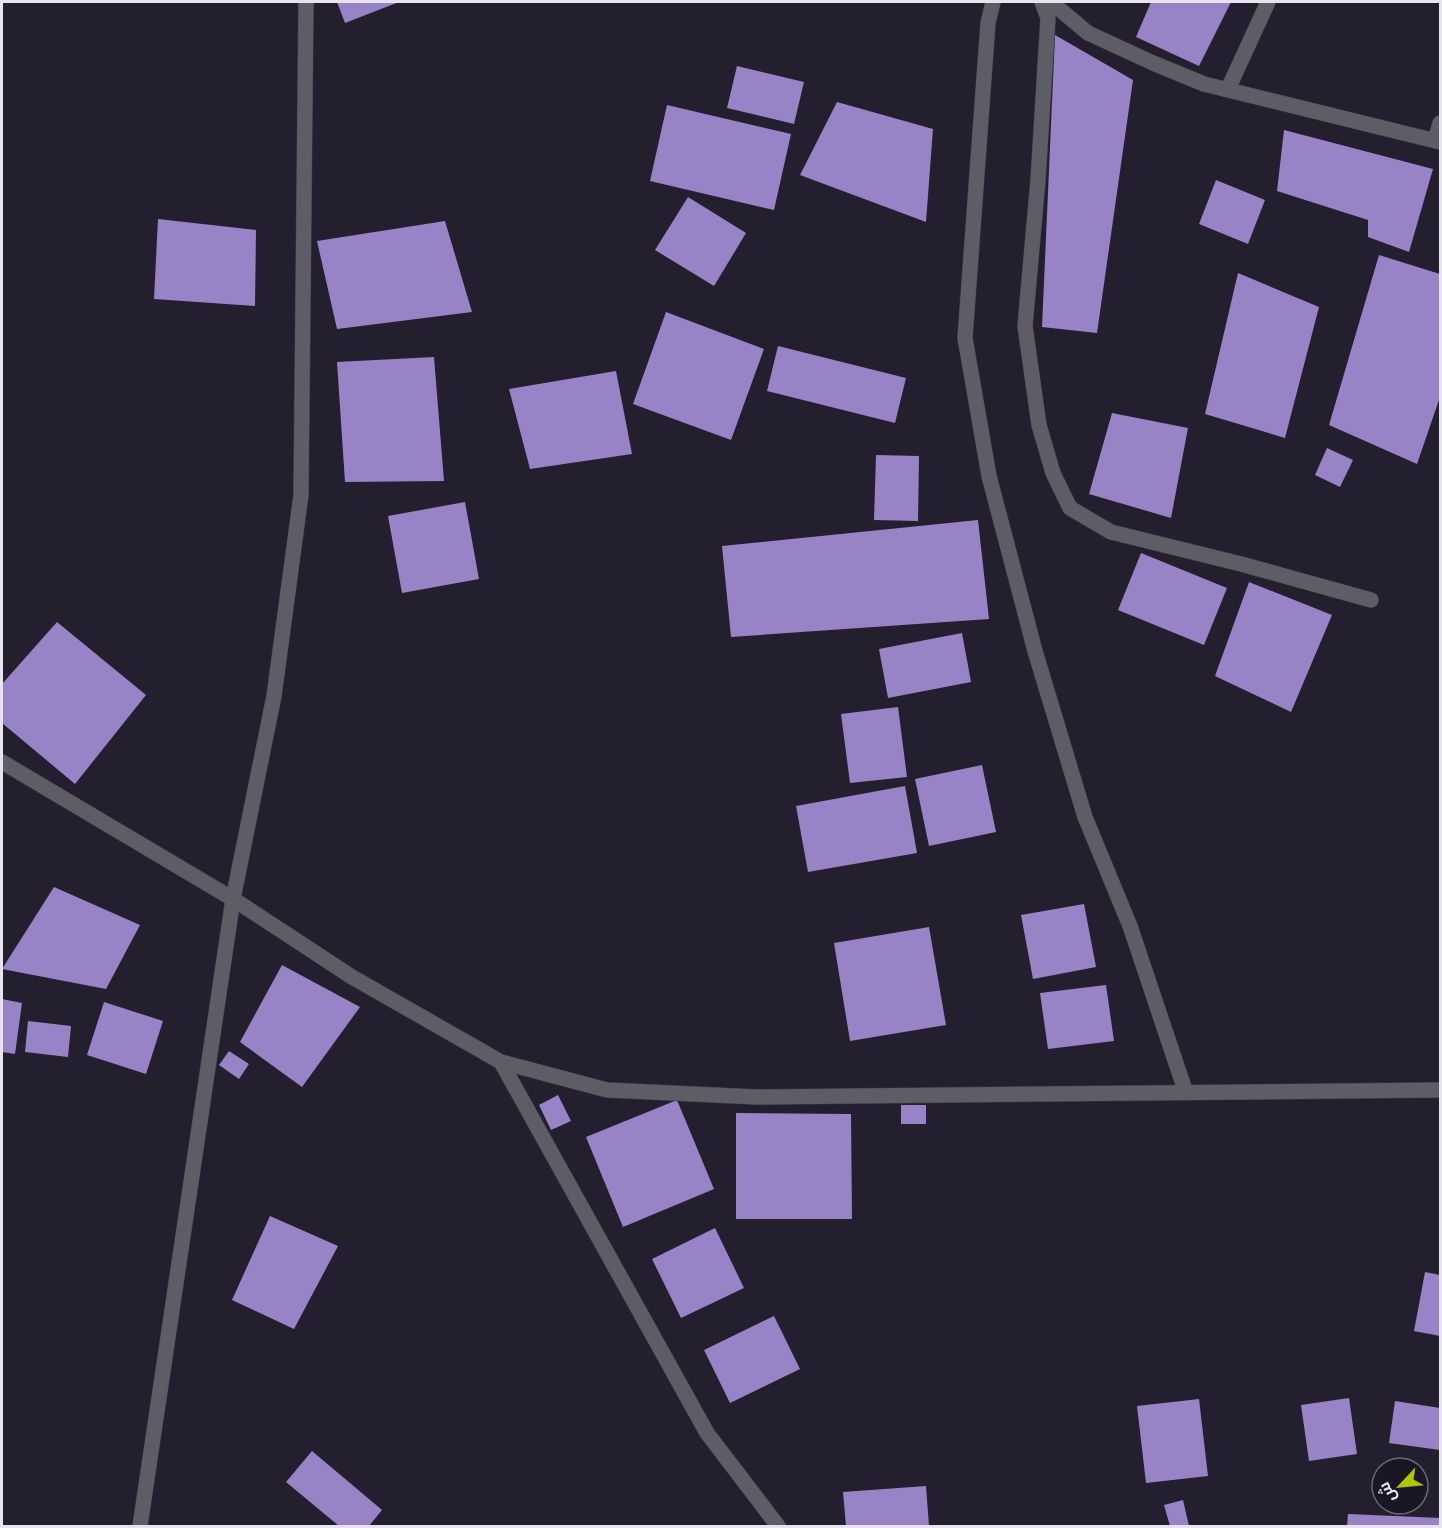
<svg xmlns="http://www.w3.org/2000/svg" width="1442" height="1528" font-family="'Sofia Sans Condensed',Cairo,sans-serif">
<rect width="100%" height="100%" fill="#241f2f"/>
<path fill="#9883c7" d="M337,2H399L345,23Z
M1151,2H1231L1199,66L1136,37Z
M1055,35L1133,80L1097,333L1042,327Z
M737,66L804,82L794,124L727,108Z
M837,102L933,129L926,222L800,175Z
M667,105L791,134L774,210L650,181Z
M1284,130L1433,169L1409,252L1368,237V220L1277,191Z
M1216,180L1265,200L1248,244L1199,224Z
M688,197L746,233L714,286L655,250Z
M158,219L256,230L255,306L154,299Z
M445,221L472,312L337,329L317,241Z
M1379,255L1440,274V397L1417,464L1329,425Z
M1238,273L1319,307L1285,438L1205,414Z
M666,312L764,349L731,440L633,404Z
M778,346L906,378L895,423L767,391Z
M434,357L444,481L345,482L337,362Z
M616,371L632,454L530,469L509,389Z
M1112,413L1188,428L1171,518L1089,494Z
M1327,448L1353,460L1340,487L1315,475Z
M876,455L919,456L918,521L874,520Z
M465,502L479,579L402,593L388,516Z
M978,520L989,619L731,637L722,546Z
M1141,553L1227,588L1204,645L1118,610Z
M1249,582L1332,615L1291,712L1215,676Z
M57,622L146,695L75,784L2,723V684Z
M962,633L971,682L888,698L879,649Z
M898,707L907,777L850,783L841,714Z
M982,765L996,832L929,846L915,779Z
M905,786L917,853L808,872L796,806Z
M54,887L140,925L106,989L2,969Z
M1084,904L1096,967L1033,979L1021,915Z
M929,927L946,1025L850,1041L834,943Z
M282,965L360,1007L302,1087L240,1042Z
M1106,985L1114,1041L1048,1049L1040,993Z
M2,999L22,1003L15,1054L2,1052Z
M104,1002L163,1021L146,1074L87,1055Z
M28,1021L71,1026L68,1057L25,1052Z
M229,1051L249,1064L239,1079L219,1065Z
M558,1095L571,1121L551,1130L539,1105Z
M677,1100L714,1189L623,1227L586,1137Z
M901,1105H926V1124H901Z
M736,1113L851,1114L852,1219H736Z
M270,1216L338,1246L294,1329L232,1300Z
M715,1228L744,1288L681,1318L652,1259Z
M1425,1272L1440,1275V1336L1414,1331Z
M774,1316L800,1369L730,1403L704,1350Z
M1349,1398L1357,1454L1309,1461L1301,1405Z
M1199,1399L1208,1476L1146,1483L1137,1406Z
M1395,1401L1440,1408V1450L1389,1443Z
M312,1451L382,1510L369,1526H339L286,1482Z
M926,1486L929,1526H846L843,1492Z
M1183,1500L1189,1526H1170L1164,1505Z
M1348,1514L1440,1518V1526H1347Z"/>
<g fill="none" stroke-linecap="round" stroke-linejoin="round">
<g stroke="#3f3b4a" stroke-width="16">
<path id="minor" d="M993,2L988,23L965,338L989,476L1035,651L1085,817L1130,926L1186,1093
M1042,2L1048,18L1038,180L1025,326L1039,425L1053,473L1070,508L1111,532L1241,564L1371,600
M1051,2L1088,33L1153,63L1204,84L1440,142
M1228,89L1268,2
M1435,141L1440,123
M2,762L233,899L352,977L501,1062L607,1090L757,1097L1440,1090
M501,1062L707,1433L778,1526
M140,1526L233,899L274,696L301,495L306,2"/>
</g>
<use href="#minor" stroke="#5e5c64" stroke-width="15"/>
</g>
<rect width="1442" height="1528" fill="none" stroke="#e7e4ef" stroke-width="6"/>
<g transform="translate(1400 1486) rotate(244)"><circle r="28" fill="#1a1625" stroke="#6c6876" stroke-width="1.5"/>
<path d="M0-4.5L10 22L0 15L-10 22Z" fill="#afc506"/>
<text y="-9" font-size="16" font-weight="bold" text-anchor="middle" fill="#e7e4ef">ش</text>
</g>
</svg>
